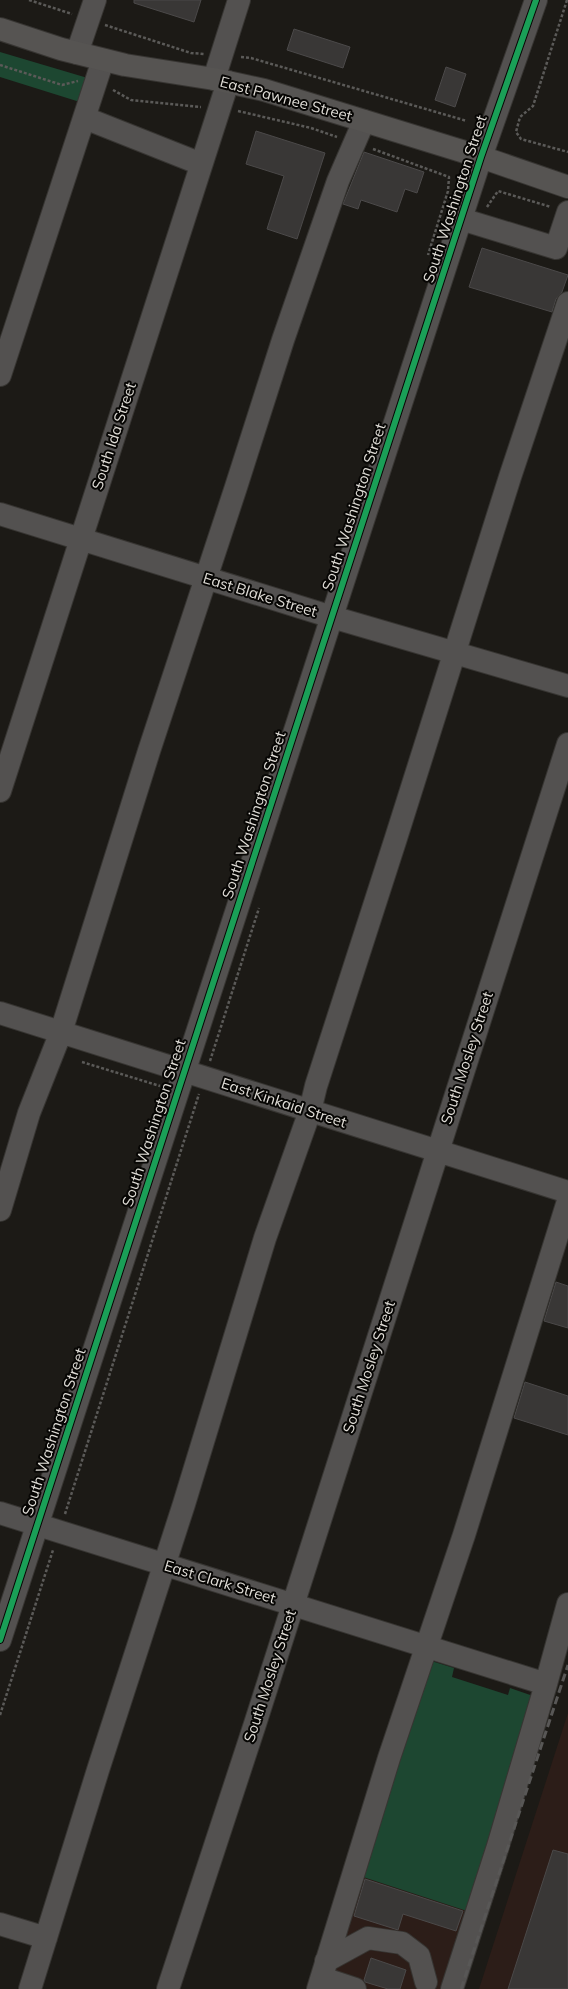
<svg xmlns="http://www.w3.org/2000/svg" width="568" height="1989" font-family="Mulish,sans-serif">
<rect width="100%" height="100%" fill="#1c1a16"/>
<path fill="#2c1d18" d="M568,1713V1989H479Z
M348,1872L474,1913L450,1989H310Z"/>
<path fill="#1d4731" d="M0,52L91,79L83,103L0,77Z
M428,1660L454,1668L452,1677L508,1695L510,1688L536,1697L467,1911L357,1875Z"/>
<path fill="#393736" stroke="#4b4949" d="M134,0H201L194,22L134,3Z
M294,29L350,47L343,68L287,50Z
M446,67L466,74L455,107L435,100Z
M256,131L325,153L297,239L267,229L284,176L246,164Z
M364,152L424,172L417,193L405,189L397,212L361,200L358,209L343,204Z
M482,248L568,275L562,292L556,299L552,312L469,287Z
M556,1282L568,1286V1328L544,1321Z
M525,1382L568,1396V1435L514,1418Z
M553,1850L568,1854V1989H508Z
M365,1879L463,1911L456,1931L403,1914L398,1930L354,1916Z
M371,1958L406,1970L400,1989H388L365,1982L364,1980Z"/>
<g fill="none" stroke-linecap="round" stroke-linejoin="round">
<g stroke="#373532" stroke-width="24">
<path id="minor" d="M77,53L95,0
M214,79L239,0
M85,118L201,164
M461,219L556,248L568,212
M0,375L103,60
M0,514L332,617L568,686
M0,791L228,82
M0,1013L568,1192
M0,1210L29,1113L61,1032L149,751L236,487L283,340L338,181L364,121
M0,1513L546,1684L498,1846L452,1989
M0,1640L481,157L536,0
M546,1684L568,1604
M0,1924L46,1938
M326,1961L368,1938L402,1943L419,1956L426,1982
M322,1978L355,1989
M30,1989L98,1770L184,1504L265,1238L310,1111L316,1086L396,838L510,477L568,303
M168,1989L255,1724L568,744
M318,1989L389,1758L464,1535L568,1201"/>
</g>
<g stroke="#373532" stroke-width="24">
<path id="major" d="M0,29L61,49L125,65L214,79L264,90L481,157L568,187"/>
</g>
<path stroke="#5b5a58" stroke-width="2.5" stroke-dasharray="3 2" stroke-linecap="butt" d="M29,0L72,14
M567,0L533,106L520,117L516,132L521,139L568,152
M105,25L191,53L204,54
M241,57L251,58L467,121
M0,65L62,85L78,81
M113,90L131,100L201,107
M238,111L311,128L337,137
M373,149L449,177L448,191L428,255
M487,207L498,191L551,207
M210,1061L259,908
M82,1062L160,1086
M65,1514L199,1094
M0,1715L53,1550"/>
<use href="#minor" stroke="#535150" stroke-width="22"/>
<use href="#major" stroke="#565452" stroke-width="22"/>
<path stroke="#585756" stroke-width="3" stroke-dasharray="8 4" stroke-linecap="butt" d="M461,1989L568,1665"/>
<g stroke="#070604" stroke-width="8">
<path id="cycleway" d="M0,1640L481,157L536,0"/>
</g>
<use href="#cycleway" stroke="#1a9f57" stroke-width="6"/>
</g>
<g text-anchor="middle" stroke-width="4" stroke-linejoin="round" paint-order="stroke">
<g font-size="15" fill="#e0ddd7" stroke="#070604">
<text transform="translate(286 99) rotate(15)" y="5">East Pawnee Street</text>
<text transform="translate(455 199) rotate(-72)" y="5">South Washington Street</text>
<text transform="translate(114 436) rotate(-72)" y="5">South Ida Street</text>
<text transform="translate(354 507) rotate(-72)" y="5">South Washington Street</text>
<text transform="translate(260 595) rotate(17)" y="5">East Blake Street</text>
<text transform="translate(254 815) rotate(-72)" y="5">South Washington Street</text>
<text transform="translate(467 1058) rotate(-72)" y="5">South Mosley Street</text>
<text transform="translate(284 1103) rotate(18)" y="5">East Kinkaid Street</text>
<text transform="translate(154 1123) rotate(-72)" y="5">South Washington Street</text>
<text transform="translate(369 1367) rotate(-72)" y="5">South Mosley Street</text>
<text transform="translate(54 1432) rotate(-72)" y="5">South Washington Street</text>
<text transform="translate(220 1582) rotate(17)" y="5">East Clark Street</text>
<text transform="translate(270 1676) rotate(-72)" y="5">South Mosley Street</text>
</g>
</g>
</svg>
